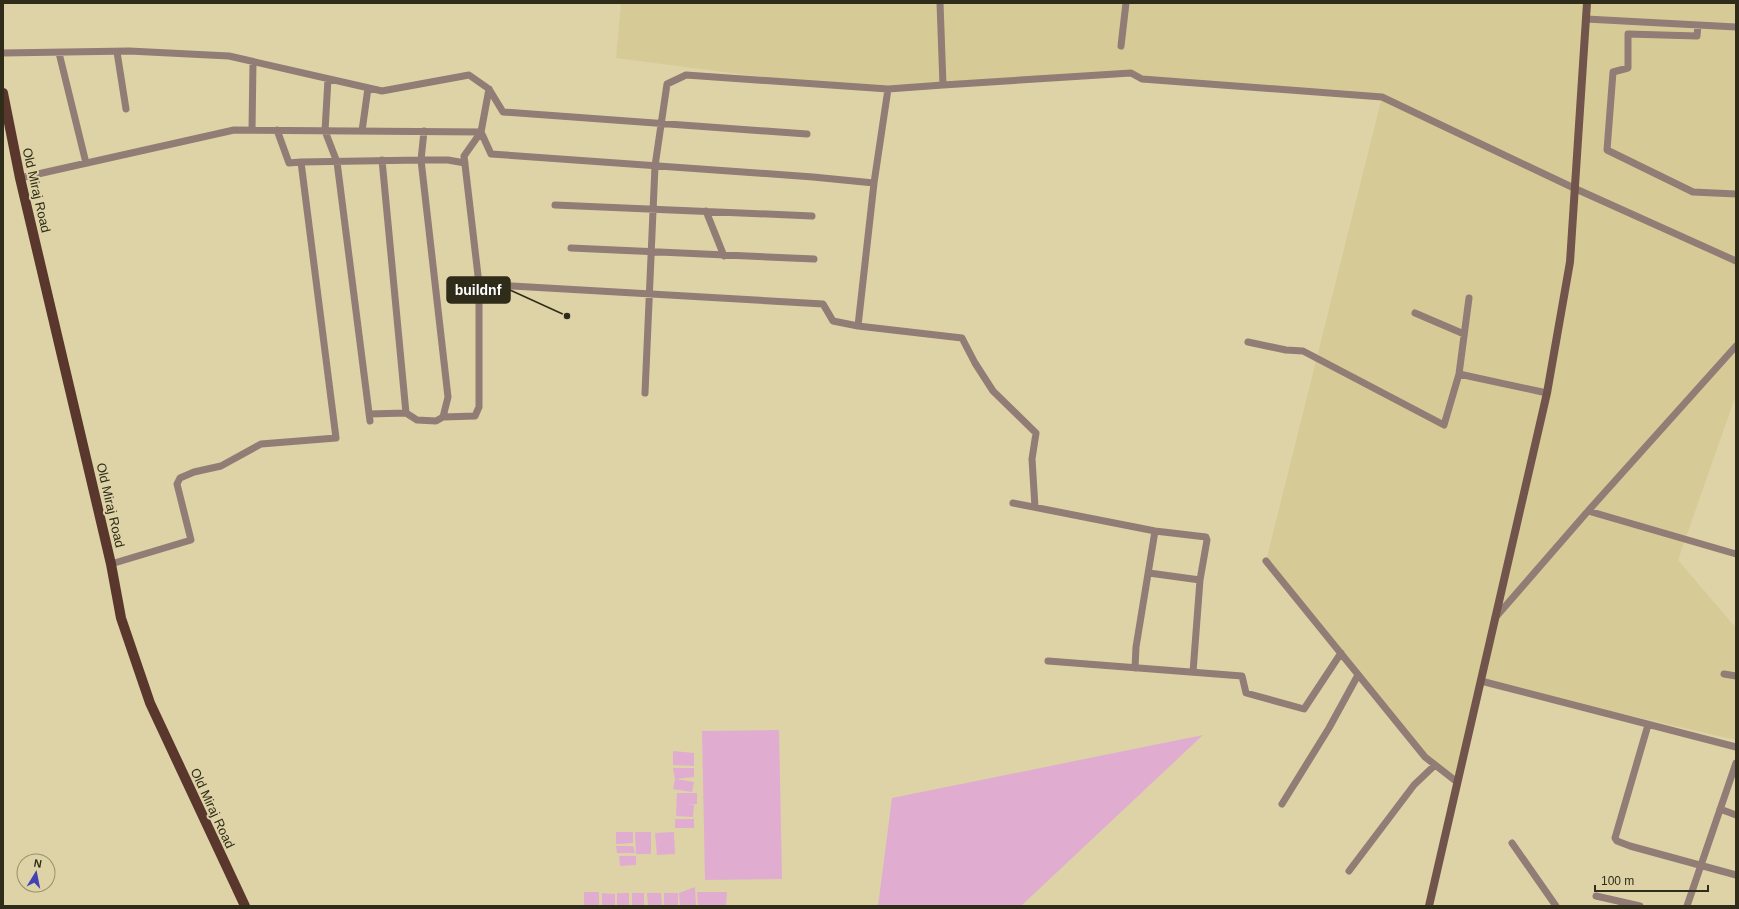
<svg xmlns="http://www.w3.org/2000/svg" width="1739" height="909" font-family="Helvetica,sans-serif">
<rect width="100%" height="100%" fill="#ddd3a6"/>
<path fill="#d6cb96" d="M621,3H1736V395L1678,560L1736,628V740L1481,681L1457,782L1425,757L1266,561L1382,97L1142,79L1130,73L943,85L832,86L616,58Z"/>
<path fill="#e0add1" d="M779,730L782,879L705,880L702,731Z
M1203,735L1021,906H878L892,798Z
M673,751L694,753V766L673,765Z
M673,768H694V777L676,779L694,782L692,792L673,789L675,779Z
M677,793H697V804L688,805H694L693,817L676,816Z
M675,819H694V828H675Z
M616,832H633V843L616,844Z
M635,832H651V854H636Z
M674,832L675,854L657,855L655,833Z
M616,846H633L635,853H617Z
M619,856H636V865L620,866Z
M695,887L696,906H680L679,893Z
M584,892H599V906H584Z
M697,892H727L726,906H698Z
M602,893L615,894V906H602Z
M617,893H629V906H617Z
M632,893H644V906H632Z
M647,893H661L662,906H648Z
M664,893H678V906H664Z"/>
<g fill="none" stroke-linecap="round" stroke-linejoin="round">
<path stroke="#917c76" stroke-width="7" d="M1586,19L1736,27
M1698,25L1697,36L1628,34V68L1613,72L1607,150L1693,192L1736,194
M1121,46L1126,3
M117,52L126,109
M3,53L129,51L229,56L382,91L469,75L489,89L503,112L807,134
M59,53L86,163
M328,79L325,131L337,162L370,421
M943,85L1131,73L1142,79L1382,97L1576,189L1736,261
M489,89L481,132L464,156L479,284L823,304L833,321L858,326L962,338L975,363L993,391L1036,433L1032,459L1035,507
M252,130L253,62
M362,131L368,88
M424,131L421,160H448L465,163
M382,160L406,413
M301,162L421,160L448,397L443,417
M20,178L234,130L481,132L491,154L813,177L874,183
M555,205L812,216
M706,211L724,256
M571,248L814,259
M1415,313L1464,334
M858,326L874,183L888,89
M1248,342L1286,350L1303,351L1444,425L1459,374L1547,393
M1459,374L1469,298
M645,393L655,166L667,84L686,75L888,89L943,85L940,3
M369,414L406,413L417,420L436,421L443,417L475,416L479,407V284
M1013,503L1155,531L1206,537L1207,540L1200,580L1193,672
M1588,511L1736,554
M1266,561L1425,757L1457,782
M111,564L191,540L177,484L180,478L194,472L221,466L261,444L336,438L301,162L289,163L277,130
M1149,573L1200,580
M1495,618L1588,511L1736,346
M1048,661L1242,676L1246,693L1304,709L1341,653
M1135,668L1136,647L1155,531
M1724,674L1736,676
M1481,681L1736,747
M1648,725L1615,838L1617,841L1630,846L1736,875
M1282,804L1329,728L1358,675
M1720,809L1736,815
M1512,843L1556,906
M1349,871L1414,785L1435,765
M1596,896L1640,906
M1687,906L1736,763"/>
<path stroke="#71544b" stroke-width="8" d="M1429,906L1547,393L1570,262L1587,3"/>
<path stroke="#59372d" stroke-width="10" d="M3,93L20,178L111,564L121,618L150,703L245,906"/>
</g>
<g text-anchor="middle" stroke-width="4" stroke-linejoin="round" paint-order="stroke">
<g font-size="13" fill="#302c1a" stroke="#ddd3a6">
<text transform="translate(37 190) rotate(77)" y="5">Old Miraj Road</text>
<text transform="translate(111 505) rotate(77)" y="5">Old Miraj Road</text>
<text transform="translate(213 808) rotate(65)" y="5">Old Miraj Road</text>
</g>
</g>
<path fill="none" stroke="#302c1a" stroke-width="1.5" d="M567 316L510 290"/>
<circle fill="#302c1a" stroke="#ddd3a6" stroke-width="1.5" cx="567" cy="316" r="4"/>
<rect fill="#302c1a" stroke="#302c1a" stroke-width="1.5" x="447" y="277" width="63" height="26" rx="4"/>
<g font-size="14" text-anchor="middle" font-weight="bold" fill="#fff">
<text x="478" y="295">buildnf</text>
</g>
<rect width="1739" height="909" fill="none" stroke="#302c1a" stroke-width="8"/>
<g transform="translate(36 873) rotate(10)"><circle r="19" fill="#ddd3a6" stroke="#98906e"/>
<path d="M0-3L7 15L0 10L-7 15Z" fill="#4441b7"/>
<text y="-6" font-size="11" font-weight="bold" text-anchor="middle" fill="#302c1a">N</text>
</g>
<path d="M1595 885v6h113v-6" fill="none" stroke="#302c1a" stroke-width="2"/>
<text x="1601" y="885" font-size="12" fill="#302c1a" stroke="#ddd3a6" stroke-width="3" paint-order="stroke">100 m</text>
</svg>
